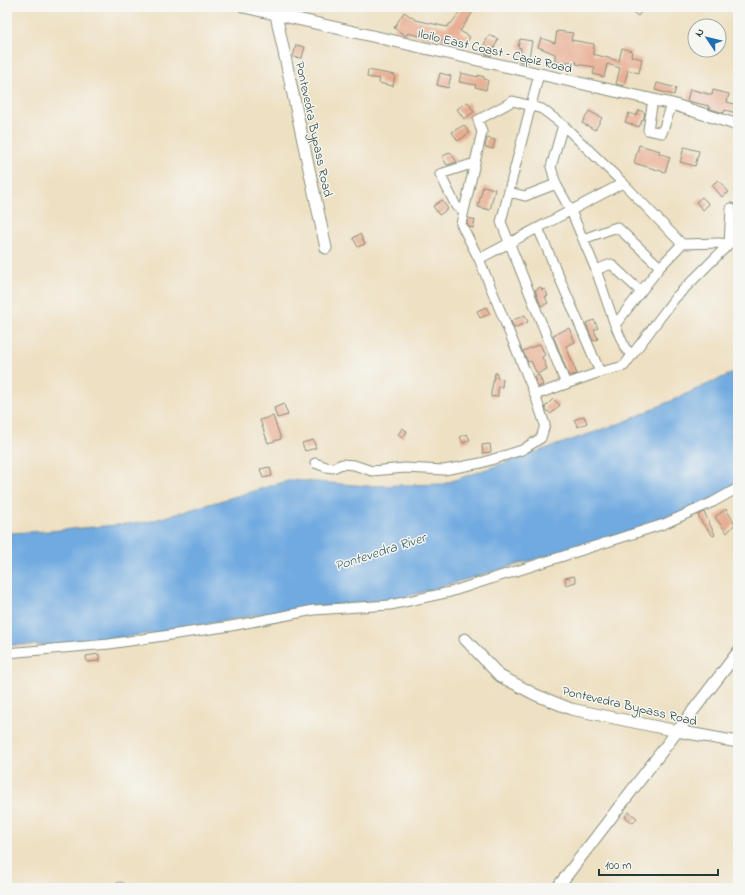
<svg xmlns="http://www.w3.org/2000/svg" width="745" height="895" font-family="'Indie Flower',sans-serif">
<rect width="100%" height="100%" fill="#f6f6f2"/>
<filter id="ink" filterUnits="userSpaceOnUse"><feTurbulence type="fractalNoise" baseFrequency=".025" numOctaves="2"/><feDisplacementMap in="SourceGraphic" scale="8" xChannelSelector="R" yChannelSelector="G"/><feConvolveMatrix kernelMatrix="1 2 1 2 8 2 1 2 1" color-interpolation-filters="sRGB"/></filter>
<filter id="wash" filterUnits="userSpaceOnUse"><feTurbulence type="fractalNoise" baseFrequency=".012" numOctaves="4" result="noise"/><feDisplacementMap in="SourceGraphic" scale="16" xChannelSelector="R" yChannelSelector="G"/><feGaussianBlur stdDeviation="0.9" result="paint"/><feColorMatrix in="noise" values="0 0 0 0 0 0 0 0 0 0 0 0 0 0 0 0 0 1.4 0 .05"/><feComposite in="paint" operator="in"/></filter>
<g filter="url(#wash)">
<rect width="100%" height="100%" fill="#eee0c2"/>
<path fill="#71aae0" stroke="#48748a" d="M738,369V488L670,520L402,598L272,612L169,631L64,645H7V533L50,531L148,522L291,480L367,486L443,484L624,422L735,372Z"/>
<g id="blocks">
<path fill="#e8ae93" d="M463,7H466L473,12L460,31L470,37L464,46L453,39L449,45L435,36L434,40L408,33L406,36L394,28L404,12L416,20L447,27L450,23L451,24Z
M626,7H645L638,16Z
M557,31L573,33L571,40L594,44L593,54L619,61L622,48L632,51L631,56L642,59L639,73L628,70L624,86L616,84L620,68L607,64L604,77L593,74L595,67L576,64L577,62H555V54L538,47L541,38L555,43Z
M489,35L498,39L491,56L484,53L485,51L482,49Z
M520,39L532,41L528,63L519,61L521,48L518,47Z
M296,45L305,47L302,58L293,57Z
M368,70L395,75L393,86L379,83L380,79L367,77Z
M440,73L451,76L448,88L437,85Z
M461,73L478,77V75L484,77V79L488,80L486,90L475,87L476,85L459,82Z
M657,83L676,88L674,95L655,90Z
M690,89L712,95L713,90L729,94L727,102L738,105L736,113L725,110L724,113L708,108L709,106L687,101Z
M468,102L474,112L464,119L457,109Z
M639,110L645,113L643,120H642L639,127L625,122L629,113L636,116Z
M589,111L602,118L595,130L582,123Z
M464,125L469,133L458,141L452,132Z
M487,138L495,140L493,149L485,147Z
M639,145L660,151L659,153L670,157L665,172L634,163Z
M684,147L699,151L695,166L680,162Z
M450,152L457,162L447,165L442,157Z
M718,180L729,192L722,197L712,185Z
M483,186L495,189L490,210L478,207Z
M702,197L709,204L703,210L696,202Z
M442,200L448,209L439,215L433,206Z
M468,218L475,220L473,228L469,227L467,223Z
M360,234L365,244L358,247L353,238Z
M541,287L542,290L545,289L548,296L545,297L548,303L541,306L535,290Z
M486,307L490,314L480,318L477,311Z
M525,315L528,322L514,328L511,321Z
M594,320L598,328L594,330L598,339L593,341L586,323Z
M569,328L575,342L566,346L577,374L569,376L553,335Z
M540,344L545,355L542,357L547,369L537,374L531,361L528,362L523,351Z
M495,373H497V378L503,379L502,387L498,386V396L491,397V392Z
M539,375L543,385L538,387L534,377Z
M553,399L560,405L551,414L546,410L545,407Z
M284,404L288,415L277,418L274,408Z
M273,416L281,439L268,443L260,420Z
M584,416L587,423L578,427L574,420Z
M402,428L407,431L403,438L398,435Z
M467,434L470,440L463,443L460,437Z
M313,440L316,448L305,451L302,443Z
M490,444L491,452L483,453L482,445Z
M270,467L272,476L263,478L260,469Z
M726,509L735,524L727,533L715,517Z
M704,512L715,535L713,536L702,523L698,515Z
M574,576L576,582L566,585L565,578Z
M99,654V661L87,662L86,656Z
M629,812L637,818L633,823L625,817Z"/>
</g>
</g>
<g filter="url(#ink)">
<use href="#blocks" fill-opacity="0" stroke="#868e7b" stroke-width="1"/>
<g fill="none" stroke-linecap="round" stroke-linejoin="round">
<g stroke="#868e7b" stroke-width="11">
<path id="minor" d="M539,74L501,222L566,384
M653,100L648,130L662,133L672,104
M563,125L623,183L682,244
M509,192L525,196L556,184
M464,211L456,206L440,174L475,163
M538,228L600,372L535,395L479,259L461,224L482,132L478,120L513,101L542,109L563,125L551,167L556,184L571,211L596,270L615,325L625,348L632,355
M583,239L617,227L660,267
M479,259L623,183
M596,270L611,264L641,292
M615,325L660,267L682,244L719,243L729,244
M600,372L624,366L632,355L675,298L729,244L731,208
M315,463L326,467L333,468L342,464L354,465L372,471L405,468L444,470L481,463L522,450L541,438L545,425L535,395
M7,653L109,644L231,626L314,610L390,605L450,592L664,524L713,502L738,488
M119,888L120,887"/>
</g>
<g stroke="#868e7b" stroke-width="13">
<path id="major" d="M244,7L672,104L738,125
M276,15L326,248
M465,639L500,676L536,695L571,709L677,731L738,742
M557,888L738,652"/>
</g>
<use href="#minor" stroke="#fff" stroke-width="9"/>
<use href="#major" stroke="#fff" stroke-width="11"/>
</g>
</g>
<g text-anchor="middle" stroke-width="3" stroke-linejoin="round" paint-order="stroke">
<g font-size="13" fill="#1f3d34" stroke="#f6f6f2">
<text transform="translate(495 50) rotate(13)" y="5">Iloilo East Coast – Capiz Road</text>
<text transform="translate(315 129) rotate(78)" y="5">Pontevedra Bypass Road</text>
<text transform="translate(630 705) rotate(13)" y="5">Pontevedra Bypass Road</text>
</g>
<g font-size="14" font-style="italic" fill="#385e68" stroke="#f6f6f2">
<text transform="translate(380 551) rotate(-18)" y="5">Pontevedra River</text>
</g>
</g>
<rect width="745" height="895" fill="none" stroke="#f6f6f2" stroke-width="24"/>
<g transform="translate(707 38) rotate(305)"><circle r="19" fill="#f6f6f2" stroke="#a0aca6"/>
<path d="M0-3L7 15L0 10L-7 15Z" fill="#1f6fb2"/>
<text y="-6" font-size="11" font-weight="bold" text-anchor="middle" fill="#1f3d34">N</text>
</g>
<path d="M599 869v6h119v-6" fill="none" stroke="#1f3d34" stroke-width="2"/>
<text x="605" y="869" font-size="12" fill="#1f3d34" stroke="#f6f6f2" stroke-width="3" paint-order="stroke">100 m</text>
</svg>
